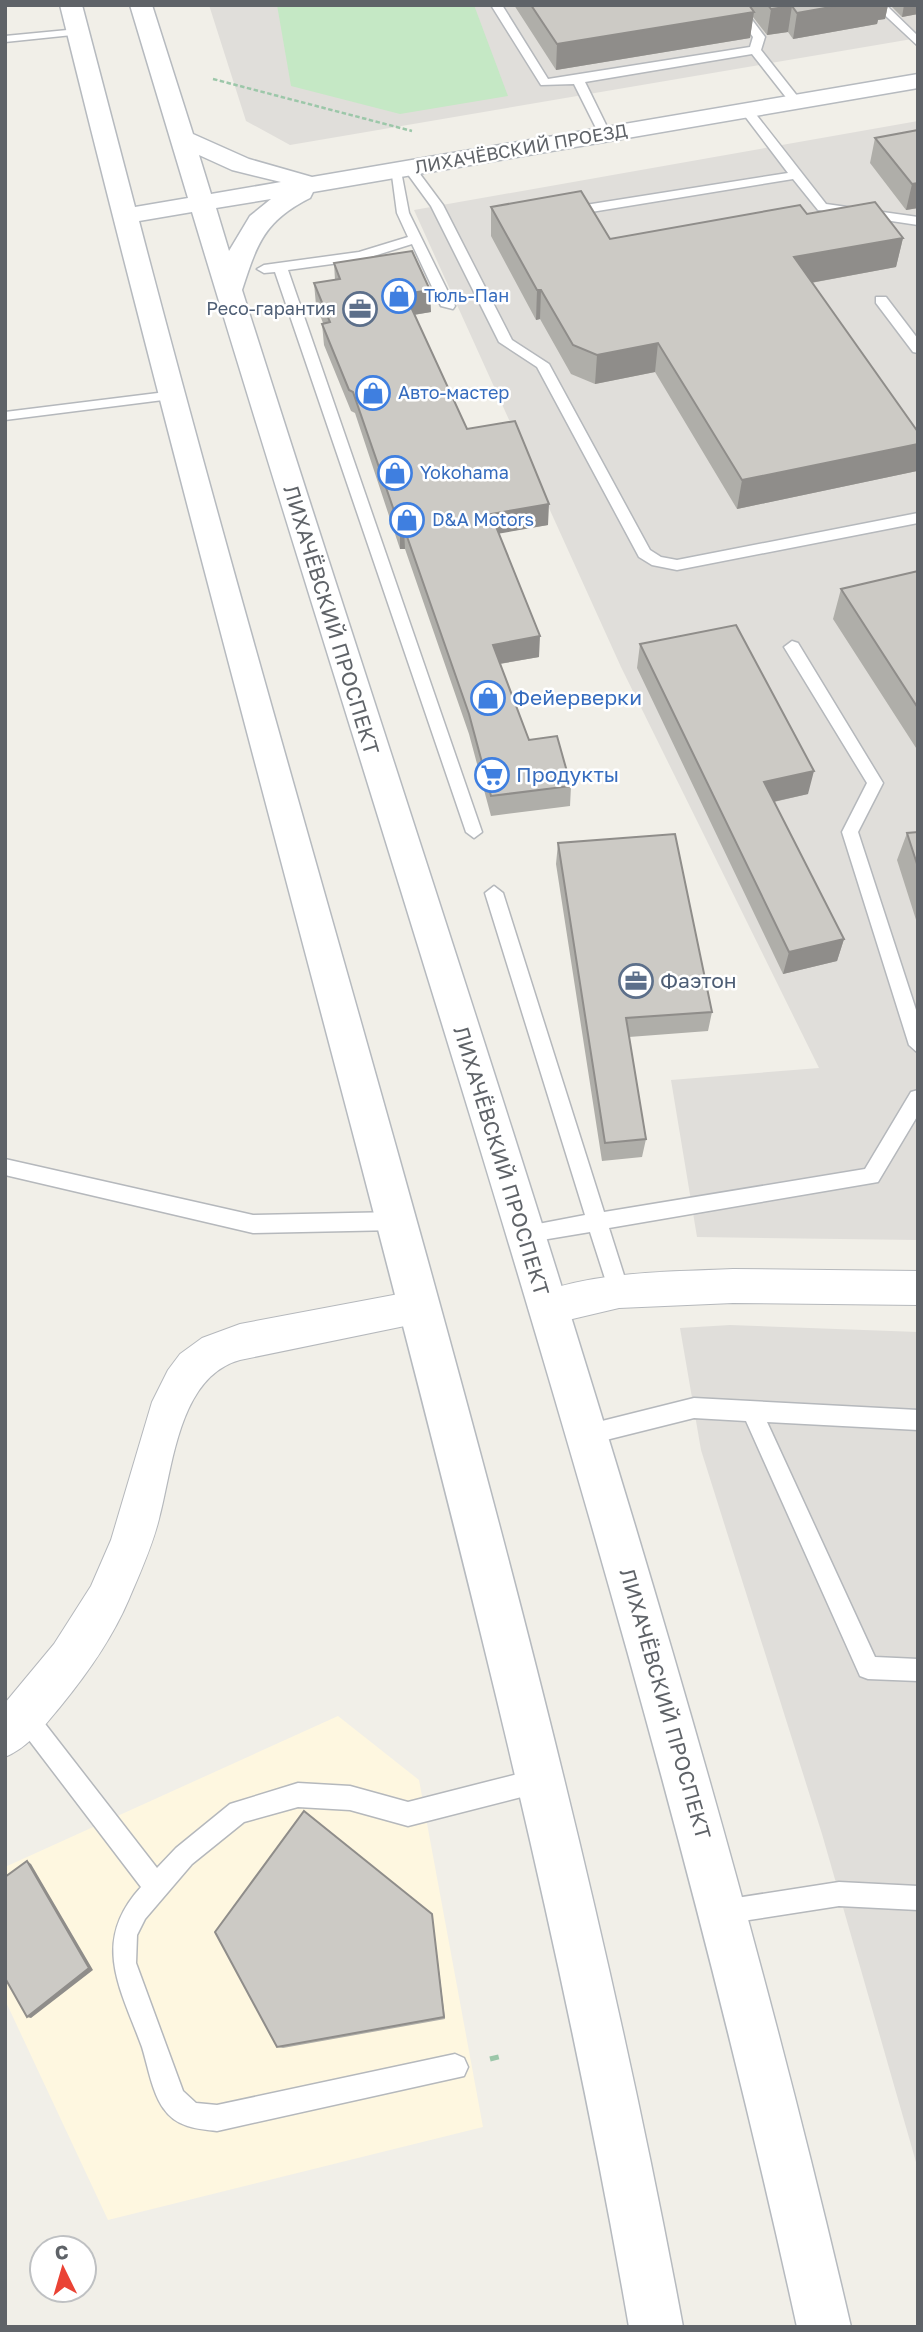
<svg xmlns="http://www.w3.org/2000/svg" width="923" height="2332" font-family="'Golos Text',sans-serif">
<rect width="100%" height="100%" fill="#f1efe8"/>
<path fill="#fef7e0" d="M338,1716L419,1780L483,2127L108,2220L5,2000V1867Z"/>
<path fill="#e0deda" d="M209,5H918V38L290,145L246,121Z
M918,121V1240L697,1237L671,1080L819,1068L621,667L414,210Z
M730,1325L918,1332V2169L822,1834L701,1450L680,1328Z"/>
<path fill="#c5e8c5" d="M277,5H474L508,96L400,114L291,86Z"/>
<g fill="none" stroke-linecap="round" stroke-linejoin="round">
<g stroke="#b5b8bc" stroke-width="3">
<path id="service" d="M491,5H502L548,79L750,47L753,37L730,5H741L765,37L761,50L802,102L792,105L752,54L585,82L611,135L601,138L574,84L541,85Z
M874,5H886L918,36V46Z
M78,29L84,32L82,34L5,42V36Z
M747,107L751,108L826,204L918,217V225L818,210L793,179L579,214L573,210L579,206L788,173L741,111Z
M406,166H414L443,205L512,340L549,364L650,550L661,557L677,560L918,513V523L677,570L652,565L639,557L537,367L499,342L431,206L404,169Z
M391,168L401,171L409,213L455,306L453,309L441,306L412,244L361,260L288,270L482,832L474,838L466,832L275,272L264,273L257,269L264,265L359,252L408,237L397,213Z
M876,297H886L918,339V353L913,352L876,303Z
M174,391L179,392V398L5,420V412Z
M792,641L798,643L883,783L858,832L918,1016V1053L909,1045L842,832L867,783L784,647Z
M494,886L503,893L604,1212L865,1169L911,1092L918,1090V1115L878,1182L609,1228L629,1291L626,1297L619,1300L612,1297L609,1291L590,1232L524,1243L517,1240L514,1234L517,1228L585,1215L485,893Z
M5,1159L253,1215L397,1212L404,1215L407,1221L404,1227L397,1230L253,1233L5,1175Z
M694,1398L918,1410V1430L767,1422L875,1657L918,1659V1681L868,1679L860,1676L746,1421L694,1418L586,1445L579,1442L575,1435L579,1428L586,1425Z
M24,1703L32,1707L157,1868L176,1848L230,1804L298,1783L350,1786L408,1802L541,1768L549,1772L553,1780L549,1788L541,1792L408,1826L350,1810L298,1807L244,1822L192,1864L145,1919L137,1935L136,1963L183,2091L196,2103L217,2105L455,2054L464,2058L468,2067L464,2076L217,2131C197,2129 176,2127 164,2109C152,2093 148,2066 142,2047C120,1987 91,1942 141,1887L16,1723L12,1715L16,1707Z
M839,1882L918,1886V1910L839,1906L723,1924L714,1921L711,1912L714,1903L723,1900Z"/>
</g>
<g stroke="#b5b8bc" stroke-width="2">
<path id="minor" d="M733,1269L918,1271V1305L733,1303L619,1308L547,1325L533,1319L528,1307L533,1295C597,1271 666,1272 733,1269Z
M420,1290L434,1296L439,1308L434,1320L240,1360C178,1377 173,1468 159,1519C152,1547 140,1573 129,1599C112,1639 87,1674 60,1707C44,1726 29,1747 5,1757V1703L54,1644L91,1586L111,1540L152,1402L168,1370L180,1354L202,1338L240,1324Z"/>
</g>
<g stroke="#b6babf" stroke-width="3">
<path id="secondary" d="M60,5H82L135,207L188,198L130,5H152L193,134L249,159L312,177L918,74V88L313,192L310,198C264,221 257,244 242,290C456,966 691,1636 851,2327H797C640,1610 403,913 192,212L139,221C322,922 551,1613 683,2327H629C560,1928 458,1536 356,1145C256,765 154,386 60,5ZM199,155L232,170L281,182L211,194ZM271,199L250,216L229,251L216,208Z"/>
</g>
<path stroke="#9cc7a9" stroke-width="2.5" stroke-dasharray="4.5 2.5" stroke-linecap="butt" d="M213,79L412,131"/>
<path stroke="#9cc7a9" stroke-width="5" stroke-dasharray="9 4.5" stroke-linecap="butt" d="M490,2059L502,2056"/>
<use href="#service" fill="#fff" fill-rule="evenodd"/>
<use href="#minor" fill="#fff" fill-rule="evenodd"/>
<use href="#secondary" fill="#fff" fill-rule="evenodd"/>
</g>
<path fill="#afaea9" d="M514,5H888L885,19L878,20L877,24L793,39L788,32L767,35L753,17L750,38L556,70Z
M890,5H918V14L902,17Z
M918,130V208L906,210L870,163L875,138Z
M491,207L610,239L807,214L903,238L896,267L811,283L918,432V467L917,471L737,509L655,372L595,384L571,374L540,319L536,320L491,236Z
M334,263L431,312L414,315L467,429L548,525L499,533L539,657L500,664L529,740L571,786L570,806L491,816L469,734L405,549H400L355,413L351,411L324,345L322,324L323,323L316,305L314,283L335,280Z
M918,571V751L833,619L841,589Z
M640,644L808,794L774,802L844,939L837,961L783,974L637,668Z
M918,832V926L897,860L907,833Z
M558,843L712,1012L708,1031L629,1037L646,1139L642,1157L602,1161L556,864Z
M432,1914L445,2019L283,2048L277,2047Z"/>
<path fill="#8f8d8a" d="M842,5H888L885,19L878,20L877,24L793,39L797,13Z
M904,5H918V14L902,17Z
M792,6L788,32L767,35L771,9Z
M754,12L750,38L556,70L557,44Z
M918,183V208L906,210L912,184Z
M903,238L896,267L788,287L794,257Z
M430,290L431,312L406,316L405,294Z
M537,290H541L540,319L536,320Z
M658,343L655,372L595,384L597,355Z
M918,444V467L917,471L737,509L742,480Z
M549,504L548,525L491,535V514Z
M400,528H404L405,549H400Z
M540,636L539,657L492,665L493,645Z
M814,771L808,794L759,805L764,782Z
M844,939L837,961L783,974L789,952Z
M27,1861L31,1864L93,1970L31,2018L27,2017Z"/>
<path fill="#cccac5" stroke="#8f8d8a" stroke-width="2" d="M531,5H749L754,12L557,44Z
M768,5H842L797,13L792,6L771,9Z
M918,130V183L912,184L875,138Z
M581,191L610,239L800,205L807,214L875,202L903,238L794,257L918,432V444L742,480L658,343L597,355L573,345L541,290H537L491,207Z
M412,251L430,290L405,294L467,429L515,421L549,504L491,514L540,636L493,645L529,740L557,736L571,786L491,796L469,714L404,528H400L353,392L349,390L322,324L330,322L314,283L340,279L334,263Z
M918,571V708L841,589Z
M736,625L814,771L764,782L844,939L789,952L640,644Z
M918,832V867L907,833Z
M675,834L712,1012L626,1018L646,1139L605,1143L558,843Z
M304,1811L432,1914L444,2017L277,2047L215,1932Z
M27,1861L89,1968L27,2017L5,1978V1877Z"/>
<defs>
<g id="shop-ring" transform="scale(1.75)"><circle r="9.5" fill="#fff" stroke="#3f7fe0" stroke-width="1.5"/><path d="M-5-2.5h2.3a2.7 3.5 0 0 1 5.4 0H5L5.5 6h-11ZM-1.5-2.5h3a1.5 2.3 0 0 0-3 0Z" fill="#3f7fe0"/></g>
<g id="office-ring" transform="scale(1.75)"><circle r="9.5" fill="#fff" stroke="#5c6f8a" stroke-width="1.5"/><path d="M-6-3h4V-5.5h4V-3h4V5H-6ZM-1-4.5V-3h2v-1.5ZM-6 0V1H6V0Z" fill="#5c6f8a"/></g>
<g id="supermarket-ring" transform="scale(1.75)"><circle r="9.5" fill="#fff" stroke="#3f7fe0" stroke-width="1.5"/><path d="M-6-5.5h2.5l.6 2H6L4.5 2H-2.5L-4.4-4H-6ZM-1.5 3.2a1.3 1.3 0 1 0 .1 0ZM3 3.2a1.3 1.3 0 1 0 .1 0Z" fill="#3f7fe0"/></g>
</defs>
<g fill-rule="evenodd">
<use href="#shop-ring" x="399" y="296"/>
<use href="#office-ring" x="360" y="309"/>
<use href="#shop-ring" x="373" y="393"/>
<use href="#shop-ring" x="395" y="473"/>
<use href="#shop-ring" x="407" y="520"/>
<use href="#shop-ring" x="488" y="698"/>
<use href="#supermarket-ring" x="492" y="775"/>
<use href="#office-ring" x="636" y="981"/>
</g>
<g text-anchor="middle" stroke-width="5" stroke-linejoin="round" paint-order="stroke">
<g font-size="18" fill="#5f6368" stroke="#fff">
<text transform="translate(521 149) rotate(-10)" y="6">ЛИХАЧЁВСКИЙ ПРОЕЗД</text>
</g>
<g font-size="18" fill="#366cbe" stroke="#fff" text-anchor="start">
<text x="424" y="302">Тюль-Пан</text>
<text x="398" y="399">Авто-мастер</text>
<text x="420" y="479">Yokohama</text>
<text x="432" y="526">D&amp;A Motors</text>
</g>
<g font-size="18" fill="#4e5e75" stroke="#fff" text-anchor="end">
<text x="336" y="315">Ресо-гарантия</text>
</g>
<g font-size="21" fill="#5f6368" stroke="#fff">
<text transform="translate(331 620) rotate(73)" y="7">ЛИХАЧЁВСКИЙ ПРОСПЕКТ</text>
<text transform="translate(501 1161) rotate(73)" y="7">ЛИХАЧЁВСКИЙ ПРОСПЕКТ</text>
<text transform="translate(665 1704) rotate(74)" y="7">ЛИХАЧЁВСКИЙ ПРОСПЕКТ</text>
</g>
<g font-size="21" fill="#366cbe" stroke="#fff" text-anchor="start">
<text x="512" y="705">Фейерверки</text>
<text x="516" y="782">Продукты</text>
</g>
<g font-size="21" fill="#4e5e75" stroke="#fff" text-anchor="start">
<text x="660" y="988">Фаэтон</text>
</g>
</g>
<rect width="923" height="2332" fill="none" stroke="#5f6368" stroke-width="14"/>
<g transform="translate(63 2269) rotate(355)"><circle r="33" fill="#ffffff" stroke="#bfc1c3" stroke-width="2"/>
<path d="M0-5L12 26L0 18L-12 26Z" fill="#ea4335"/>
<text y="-10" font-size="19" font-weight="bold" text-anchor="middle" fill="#5f6368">С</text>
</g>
</svg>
